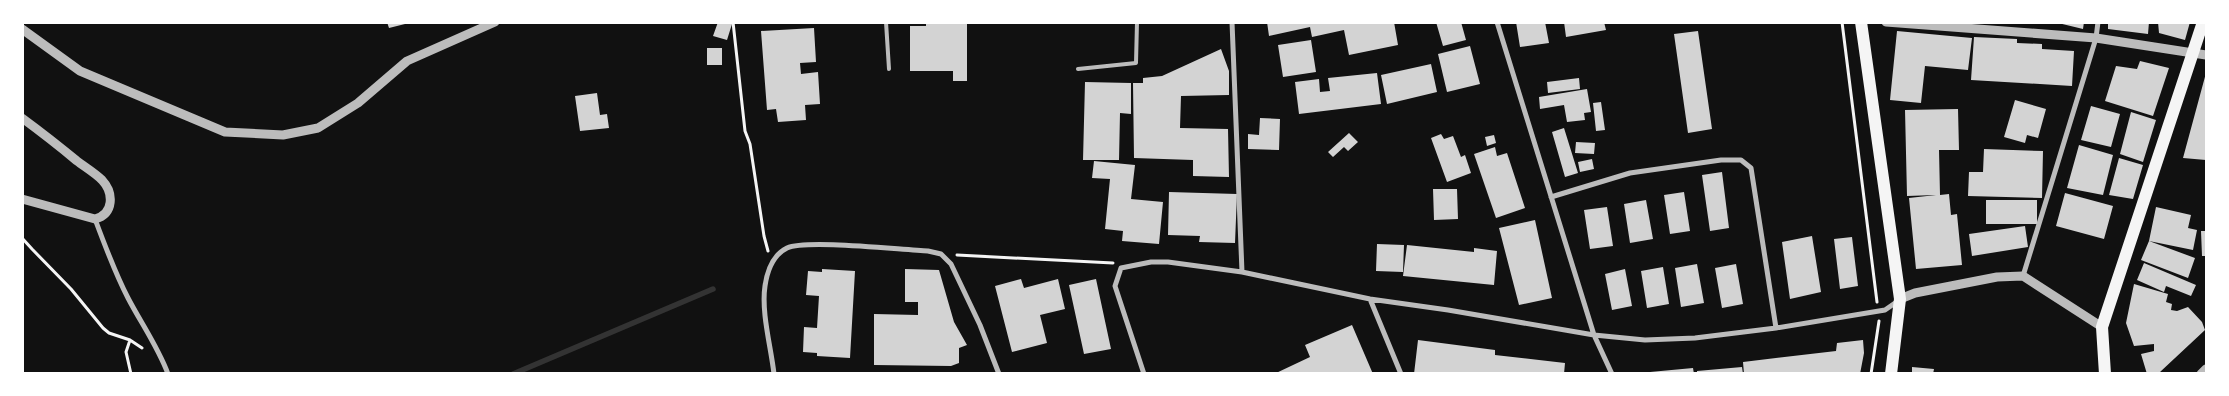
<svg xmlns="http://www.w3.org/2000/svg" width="2229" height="396" font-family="Georgia,serif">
<rect width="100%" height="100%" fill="#111"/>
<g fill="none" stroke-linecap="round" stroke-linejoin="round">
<path stroke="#333" stroke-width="5.5" d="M513,374L713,289"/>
</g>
<path fill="#d3d3d3" d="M387,22H409V23L389,28Z
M718,22L732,24L727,40L713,36Z
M926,22H967V81H953V71H910V26H926Z
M1267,22H1394L1398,45L1349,55L1344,30L1312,37L1310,27L1269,36Z
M1436,22H1461L1466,40L1443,46Z
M1516,22H1545L1549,43L1520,47Z
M1564,22H1604L1606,30L1566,37Z
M2054,22H2084L2083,29Z
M2108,22H2149L2148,34L2108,29Z
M2158,22H2190L2185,40L2159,33Z
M814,28L816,62L800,63L801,74L818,72L820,104L805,105L806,120L778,122L776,109L767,110L761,31Z
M1698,31L1712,129L1688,133L1674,34Z
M1897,31L1972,38L1968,70L1925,66L1921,103L1890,100Z
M1974,37L2017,39V43L2042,44V49L2074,51L2072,86L1971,80Z
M1311,40L1316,72L1283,77L1278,45Z
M1470,46L1480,84L1447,92L1438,54Z
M707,48H722V65H707Z
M1221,49L1229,71V95L1181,96L1180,128L1228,129L1229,177L1193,176V160L1134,158L1133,83H1143V78L1162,76Z
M2140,61L2169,68L2153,116L2105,101L2116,66L2137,69Z
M1431,64L1437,92L1387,104L1381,75Z
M1377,73L1381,104L1299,114L1295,82L1319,79L1320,92L1330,91L1328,78Z
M2206,73V160L2183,158Z
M1579,78L1580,89L1548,93L1547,82Z
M1085,82L1131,83V114L1120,113L1119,160H1083Z
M1587,89L1591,112L1584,113L1585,120L1567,122L1564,105L1540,109L1539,97Z
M597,93L600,115L607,114L609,128L580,131L575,96Z
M2015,100L2046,109L2038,138L2027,135L2025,143L2004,137Z
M1601,102L1605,130L1596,131L1593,103Z
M2091,106L2120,114L2111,147L2081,140Z
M1958,109L1959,150H1939L1940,195L1949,194L1951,215L1957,214L1962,265L1916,269L1909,198L1936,195L1907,196L1905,110Z
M2131,112L2156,120L2143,162L2120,154Z
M1260,118L1280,119L1279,150L1248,149V134L1259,135Z
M1564,128L1578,173L1565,177L1552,132Z
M1349,133L1358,142L1348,151L1344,147L1333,157L1328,152Z
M1441,134L1444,139L1453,136L1461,157L1465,155L1471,173L1447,182L1431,138Z
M1494,135L1496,143L1487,146L1485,137Z
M1576,142L1595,143L1594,154L1575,153Z
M2079,145L2113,155L2103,195L2067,188Z
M1495,147L1497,156L1507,153L1525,208L1496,218L1474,154Z
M1984,149L2043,151L2042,198L1968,196L1969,172H1983Z
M2119,158L2143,165L2133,199L2109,195Z
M1592,159L1594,169L1580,172L1578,162Z
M1094,161L1135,165L1131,199L1163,202L1159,244L1122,241L1123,231L1105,229L1110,179L1092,178Z
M1722,172L1729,228L1710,231L1702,175Z
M1433,189H1457L1458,219L1434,220Z
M1169,192L1237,194L1235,243L1199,242L1200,236L1168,235Z
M1684,192L1690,231L1670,234L1664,195Z
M2065,193L2113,206L2104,239L2056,226Z
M1646,200L1653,239L1630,243L1624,204Z
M1986,200H2037V224H1986Z
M1607,207L1613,246L1590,249L1584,210Z
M2156,207L2191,215L2188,228L2197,230L2193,250L2149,241Z
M1535,220L1552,298L1519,305L1499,228Z
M2025,226L2028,247L1972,256L1969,234Z
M2201,231H2206V256H2202Z
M1812,236L1821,292L1790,299L1782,242Z
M1852,237L1858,286L1840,289L1834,239Z
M2149,241L2195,258L2188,278L2141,260Z
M1377,244L1404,245L1403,272L1376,271Z
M1407,245L1474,252V248L1497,251L1494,285L1403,276Z
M2144,263L2196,285L2191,296L2166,286L2164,292L2137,280Z
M1697,264L1704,303L1681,307L1675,268Z
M1736,264L1743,304L1722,308L1715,268Z
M1663,267L1669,304L1647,308L1641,271Z
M822,269L855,271L850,358L817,356V353L803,352L804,327L817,328L819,296L806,295L808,271L822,272Z
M905,269L939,270L954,322L967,345L959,348V363L951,366L874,365V314L918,315V302H905Z
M1625,269L1632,306L1612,310L1605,274Z
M1021,279L1024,288L1058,279L1065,309L1040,315L1047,343L1012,352L995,286Z
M1096,279L1111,349L1084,354L1069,285Z
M2134,284L2168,294L2166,302L2172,304L2171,310L2177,311L2188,307L2202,322L2205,330L2160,372L2156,374H2147L2141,354L2154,351V344L2134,346L2126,323Z
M1352,325L1373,374H1274L1310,357L1305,345Z
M1418,340L1495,350V355L1565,363L1564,374H1414Z
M1863,340L1864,353L1860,374H1744L1743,362L1836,351L1837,343Z
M1742,367L1743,374H1697V371Z
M1912,367L1934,369L1933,374H1912Z
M1693,368L1694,374H1650V372Z"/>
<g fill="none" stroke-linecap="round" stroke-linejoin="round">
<path stroke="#f5f5f5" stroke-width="3" d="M733,22L745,131L750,144L764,236L768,251
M1842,22L1877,302
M22,238L32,249L71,289L103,328L109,333L130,340
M957,255L1113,263
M131,374L126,352L130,340L142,348
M1871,374L1879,321"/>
<path stroke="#bcbcbc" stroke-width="4" d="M886,22L889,69
M1078,69L1136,63L1137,22"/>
<path stroke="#bcbcbc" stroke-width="5" d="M1232,22L1242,272
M1497,22L1594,335L1612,374
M1551,197L1630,173L1721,160H1741L1751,168L1776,328
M95,219C105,246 115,273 128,298C141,323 158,347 168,374
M2023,276L2096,38L2098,22
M1370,299L1401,374
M774,374C771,347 761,312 765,286C767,272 773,255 787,248C807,239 901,250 928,251L941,254L951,264L980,325L999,374
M1144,374L1115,286L1121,268L1151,262H1168L1242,272L1370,299L1448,310L1594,335L1645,340L1695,338L1776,328L1885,310L1898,301"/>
<path stroke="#bcbcbc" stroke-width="9" d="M1886,22L2096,38L2206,55
M22,29L80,71L225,132L283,135L318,128L358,103L407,61L495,22
M22,118C41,132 59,146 77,161C85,167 95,173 102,180C114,193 114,214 95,219L22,199
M1900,299L1915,293L1997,277L2023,276L2102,327
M2201,374L2206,369"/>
<path stroke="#f5f5f5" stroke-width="12" d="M1861,22L1900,299L1891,374
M2105,374L2102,327L2203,22"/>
</g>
<rect width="2229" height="396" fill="none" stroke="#ffffff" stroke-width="48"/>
</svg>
